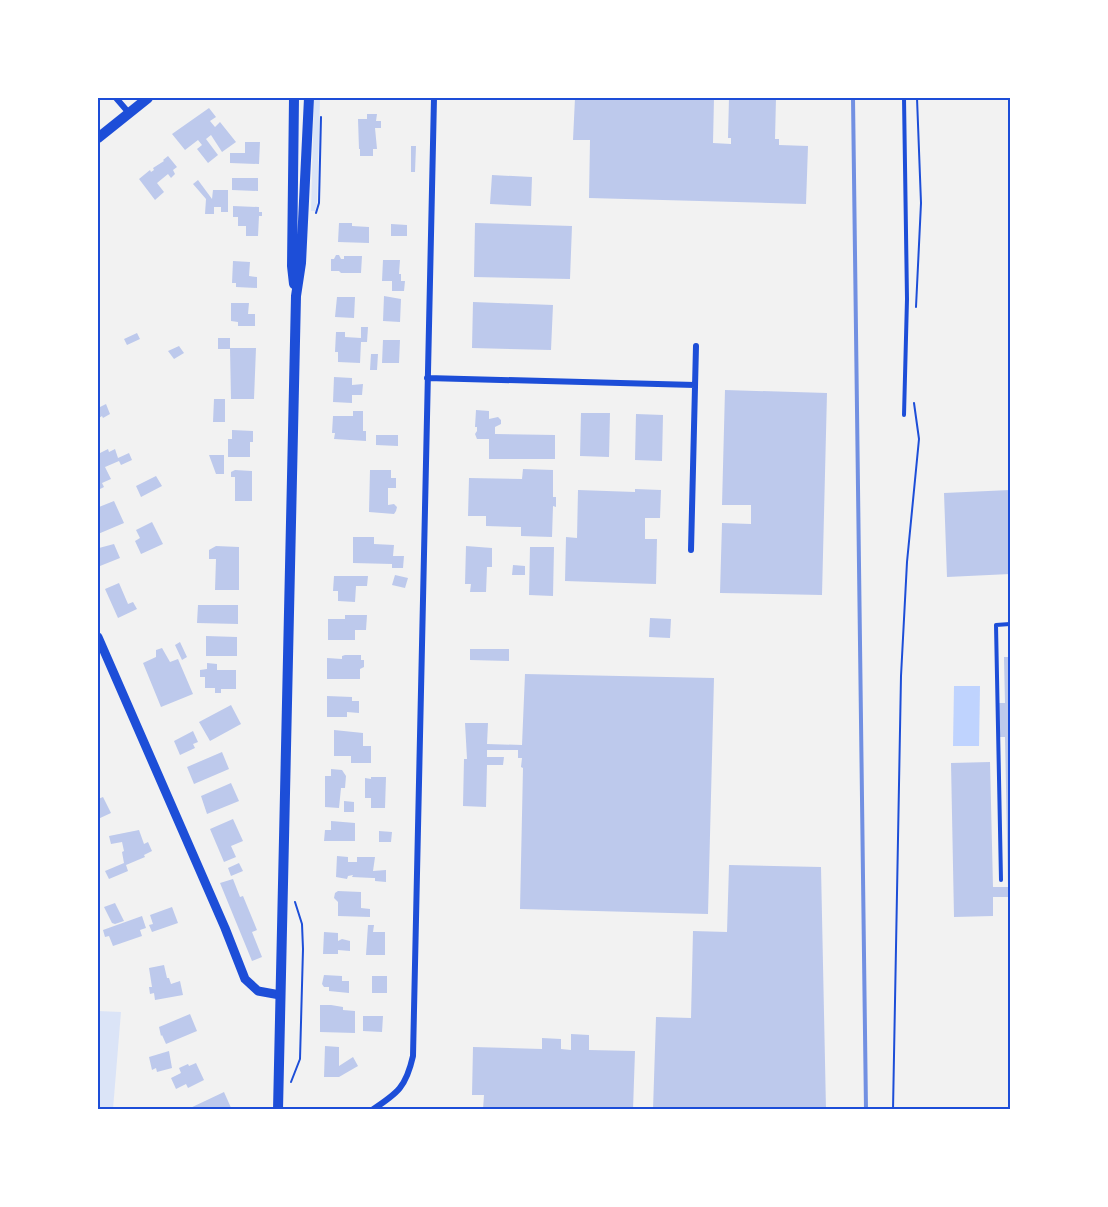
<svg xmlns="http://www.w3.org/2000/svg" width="1108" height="1207" font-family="Ubuntu,sans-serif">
<rect width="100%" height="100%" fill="#f2f2f2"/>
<path fill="#dbe4f7" d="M314,98H320L317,204L315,211H311Z
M98,1011L121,1012L113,1109H98Z"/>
<path fill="#bfd3fe" d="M954,686H980L979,746H953Z"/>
<path fill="#bdc9ec" d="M575,98H714L713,143L731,144V138H728L729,98H776L775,139H779V145L808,146L806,204L589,198L590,140H573Z
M209,108L216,117L210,121L215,127L220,122L236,142L222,152L211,135L206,139L218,155L208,163L197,149L202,145L198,140L185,150L172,134Z
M367,114H377L376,121H381V128H375L377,149H373V156H360V149H359L358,119H367Z
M245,142H260L259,164L230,163V153H245Z
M411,146H416L415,172H411Z
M168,156L177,167L173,170L175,174L171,178L168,174L157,183L164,192L155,200L139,179L150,170L151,172L154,170L153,168L164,161L163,160Z
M492,175L532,177L531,206L490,204Z
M232,178H258V191L232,190Z
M198,180L212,199L213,190H228V212H221V207H214V214H205L206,199L193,184Z
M233,206L259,207V212H262V216H259L258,236H246V226H238V217H233Z
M339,223H352V226L369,227V243L338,242Z
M475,223L572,226L570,279L474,277Z
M391,224L407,225V236H391Z
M336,255H339L341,259H344V256H362L361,273H341L339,271H331V259H334Z
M383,260H400L399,274H401V281H405L404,291H392V281H382Z
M233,261L250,262L249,276L257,277V288L236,287V283H232Z
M384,296L401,299L400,322L383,321Z
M337,297H355L354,318L335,317Z
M473,302L553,305L551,350L472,348Z
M231,303H249L248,314H255V326H238V322L231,321Z
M361,327H368L367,342H361L360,363L338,362V352H335L336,332H345V337L361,338Z
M137,333L140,339L127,345L124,339Z
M218,338H230V349H218Z
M383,340H400L399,363H382Z
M179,346L184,353L174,359L168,351Z
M230,348H256L254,399H231Z
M371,354H378L377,370H370Z
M334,377L352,378V385L363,384L362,395H352V403L333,402Z
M725,390L827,393L822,595L720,593L722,523L751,524V505H722Z
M214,399H225V422H213Z
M106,404L110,414L103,418L102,416L99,418L98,408Z
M476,410L489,411V419L498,417L501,420V424L495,427V434L555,435V459H489V439H477L475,434L477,431V427H475Z
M353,411H363V431H366V441L334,439L335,433H332L333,416H353Z
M581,413H610L609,457L580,456Z
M636,414L663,415L662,461L635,460Z
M232,430L253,431V442H250V457H228V439H232Z
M376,435H398V446L376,445Z
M108,449L109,452L115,449L118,458L129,453L132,460L121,465L119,461L105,467L111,479L102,483L104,487L98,490V454Z
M209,455H224V474H216Z
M523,469L553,470V497H556V507L553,506L552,537L521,536V527L486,526V516H468L469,478L522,479Z
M235,470L252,471V501H235V477H231V472Z
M370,470H391V478H396V488H388V505L394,504L397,507L396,511L394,514L369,512Z
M156,476L162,486L141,497L136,486Z
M635,489L661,490L660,518H645V539H657L656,584L565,581L566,537L577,538L578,490L635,492Z
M1010,490V574L947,577L944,493Z
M114,501L124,523L98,534L99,507Z
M152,522L163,544L141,554L135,541L140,538L136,530Z
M353,537H374V544L394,545L393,556H404L403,568H392V564L353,563Z
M114,544L120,558L100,566L98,560L99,548Z
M216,546L239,547V590H215L216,559H209V550Z
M466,546L492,548V567H487L486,592H470L471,584H465Z
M530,547H554L553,596L529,595Z
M513,565L525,566V575H512Z
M395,575L408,578L405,588L392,585Z
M334,576H368L367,586H356L355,602L338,601V591H333Z
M119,583L128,604L133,602L137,609L118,618L105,589Z
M198,605H238V624L197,623Z
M345,615H367L366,630H355V640H328V619H345Z
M650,618L671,619L670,638L649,637Z
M206,636L237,637V656H206Z
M180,642L187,657L182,660L175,645Z
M162,648L170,662L178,659L193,694L161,707L143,663L156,657V650Z
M470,649H509V661L470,660Z
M345,655H361V660H364V667L360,669V679H327V658L342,659V656Z
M1004,657H1010V897H993V916L954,917L951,763L990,762L993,887H1008L1005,737H999L998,703H1005Z
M207,663L217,664V670H236V689H221V693H215V688H205V677H200V670L207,669Z
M525,674L714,678L708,914L520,909L523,768L521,767L522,758H518V750H487V757H504L503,765H487L486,807L463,806L464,759H467L465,723H488L487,744L522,745Z
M327,696L352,697V701H359V713L347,712V717H327Z
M231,705L241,724L210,741L199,722Z
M334,730L363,733V746H371V763H351V756H334Z
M193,731L198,742L193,744L195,748L180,755L174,741Z
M222,752L229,769L194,784L187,767Z
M331,769L342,770L346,776L345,788H341L339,808L325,807V776H331Z
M371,777H386L385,808H371V798H365V778L371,779Z
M231,783L239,801L207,814L201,796Z
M103,797L111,813L98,819V799Z
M344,801L354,802V812H344Z
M233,819L243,841L231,846L236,857L224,862L210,829Z
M331,821L355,823V841H324L325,830H331Z
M139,830L144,844L148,842L152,851L144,855L145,857L126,865L128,871L109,879L105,871L124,863L122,852L124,851L122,842L111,844L109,836Z
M379,831L392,832L391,842H379Z
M337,856L348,857V862H357V857H375L373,871L386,870V882L375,881V878H373L352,877L353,875L348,876L347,879L336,877Z
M239,863L243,871L231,876L228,868Z
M729,865L821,867L826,1110H653L656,1017L691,1018L693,931L727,932Z
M233,879L240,897L243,896L257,930L252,932L262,957L252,961L220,883Z
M338,891L361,892V908L370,909V917L338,916V902L334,898L335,893Z
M115,903L124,921L115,924L112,923L104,907Z
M172,907L178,923L152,932L149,925L153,924L150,915Z
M142,916L146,928L140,930L142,936L113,946L109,936L105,937L103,930Z
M368,925H374L373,932H385V955H366Z
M324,932L338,933V941L342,939L350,941V951L338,950V954H323Z
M164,965L167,978H169L171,984L180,981L183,995L155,1000L154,993L150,994L149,987H152L149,968Z
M324,975L342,976V981H349V993L329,991V987H324L322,984Z
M372,976H387V993H372Z
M320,1005H331L343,1007V1010L355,1011V1033L320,1032Z
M190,1014L197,1031L166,1044L162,1035L161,1036L159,1027Z
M363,1016H383L382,1032L363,1031Z
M571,1034L589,1035V1050L635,1051L633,1110H483L484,1095H472L473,1047L542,1049V1038L561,1039V1049L571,1050Z
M325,1046L339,1047V1066L353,1057L358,1066L339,1077H324Z
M169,1051L172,1068L157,1072L156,1068L152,1070L149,1057Z
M196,1063L204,1080L188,1088L186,1084L176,1089L171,1078L181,1073L179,1068L188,1064L189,1066Z
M224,1092L232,1110H186Z"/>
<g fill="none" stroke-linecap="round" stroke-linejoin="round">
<path stroke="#1d4ed8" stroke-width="2" d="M316,213L319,203L321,117
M916,307L921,203L917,98
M291,1082L300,1059L303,949L302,924L295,902
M893,1110L901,676L907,562L919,439L914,403"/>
<path stroke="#1d4ed8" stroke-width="4" d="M904,98L907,299L904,415
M1001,880L996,625L1010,624"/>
<path stroke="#1d4ed8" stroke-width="6" d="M116,98L129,113
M427,378L695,385
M691,550L696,346
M372,1110C398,1093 406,1087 413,1056L434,98"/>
<path stroke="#1d4ed8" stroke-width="9" d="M98,637L225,928L245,979L258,991L280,995"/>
<path stroke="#1d4ed8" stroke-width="10" d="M294,98L292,266L294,284
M98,138L148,98
M278,1110L296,296L301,263L309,98"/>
<path stroke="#7290e2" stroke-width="4" d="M853,98L866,1110"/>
</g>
<rect width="1108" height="1207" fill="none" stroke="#ffffff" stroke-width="198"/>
<rect x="99" y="99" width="910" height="1009" fill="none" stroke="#1d4ed8" stroke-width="2"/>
</svg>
